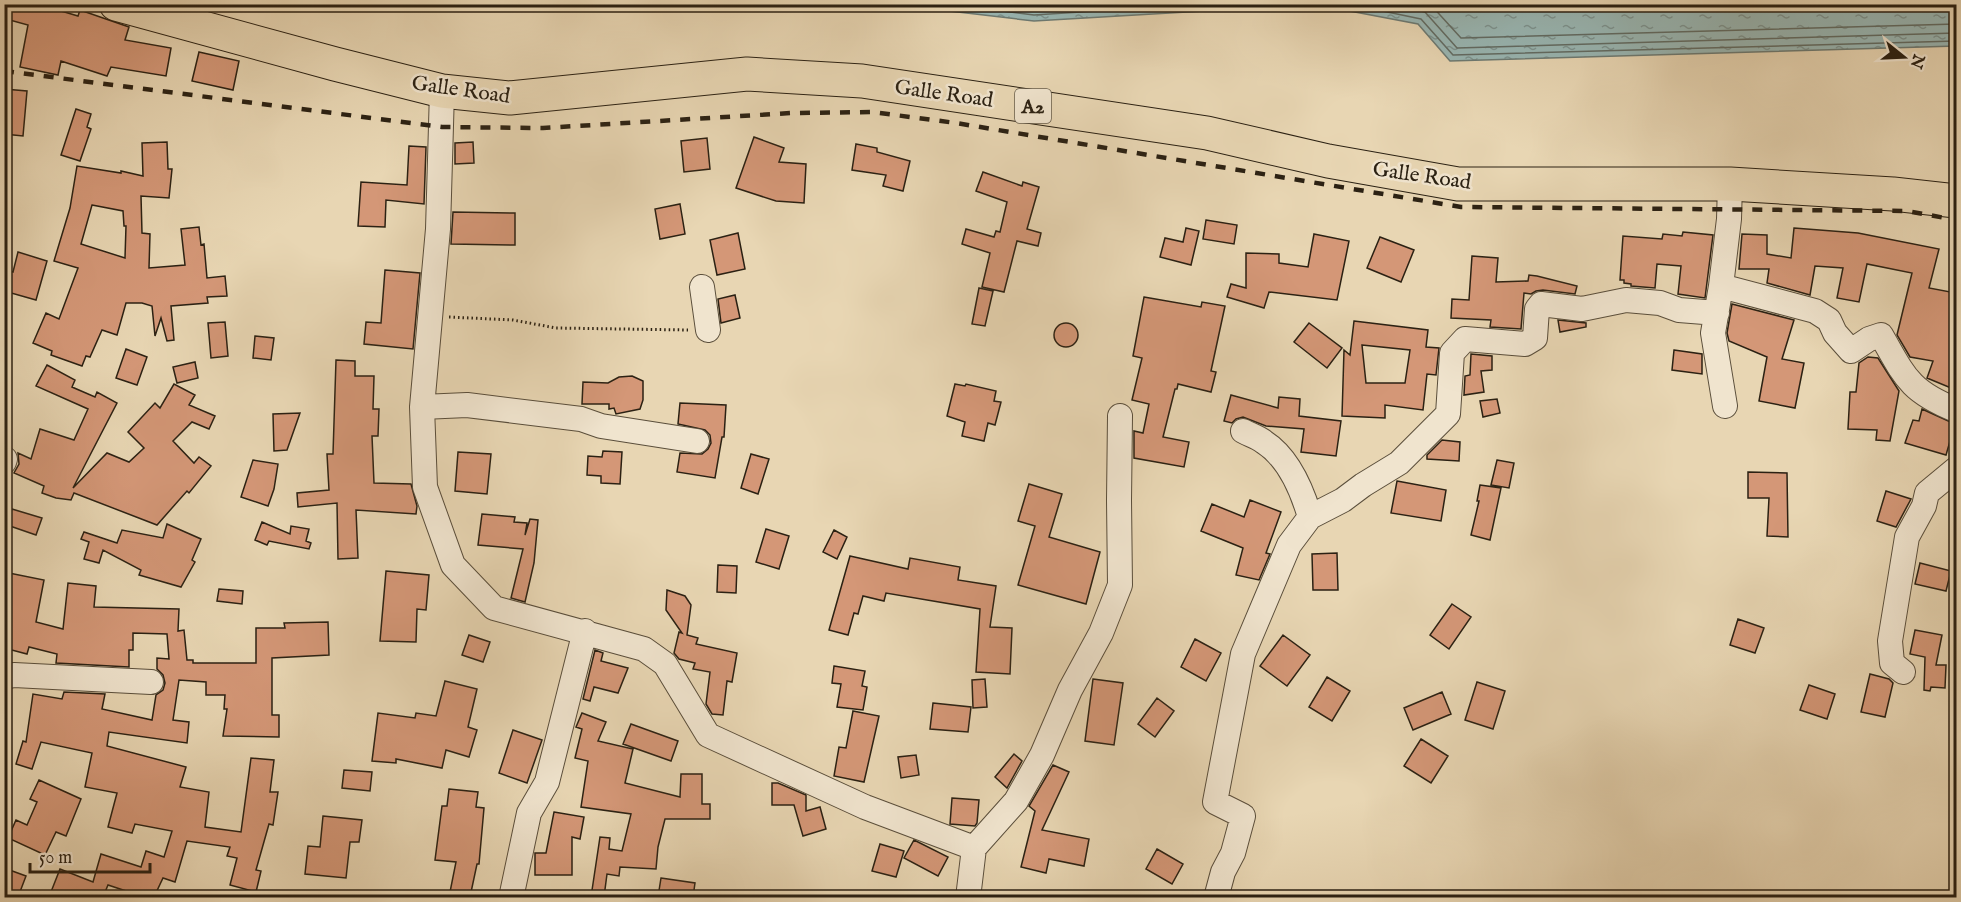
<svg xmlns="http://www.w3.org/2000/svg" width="1961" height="902" font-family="'IM FELL English',serif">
<defs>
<pattern id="water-ripples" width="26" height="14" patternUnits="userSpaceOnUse" patternTransform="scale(1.5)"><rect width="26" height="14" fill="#99b7b4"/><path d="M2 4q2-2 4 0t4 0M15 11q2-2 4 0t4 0" fill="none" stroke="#7d9491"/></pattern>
</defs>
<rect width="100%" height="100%" fill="#e8d6b3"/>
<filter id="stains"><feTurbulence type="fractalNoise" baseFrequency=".00333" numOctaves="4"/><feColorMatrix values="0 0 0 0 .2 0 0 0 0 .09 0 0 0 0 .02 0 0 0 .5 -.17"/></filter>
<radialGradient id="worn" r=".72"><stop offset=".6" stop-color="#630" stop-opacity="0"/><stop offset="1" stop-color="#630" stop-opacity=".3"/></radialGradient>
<path fill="url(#water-ripples)" stroke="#6d7b74" stroke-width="1.5" d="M898,5V4L1304,5L1034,21Z
M1318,5H1956V46L1450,61L1418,24Z"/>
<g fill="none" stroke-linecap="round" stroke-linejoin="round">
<path stroke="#626c64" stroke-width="1.5" d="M948,4L1034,15L1205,4
M1010,4L1034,7L1081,4
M1349,4L1421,19L1453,55L1956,41
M1389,4L1425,12L1457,48L1956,33
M1430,4L1461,38L1956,24"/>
</g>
<path fill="#d49777" stroke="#2b2113" stroke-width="1.5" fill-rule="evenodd" d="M10,4H52L51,8L78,16L80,10L129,27L125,40L171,48L166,76L111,67L107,76L61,61L58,75L20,67L28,25L6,19Z
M199,52L239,61L233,90L192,81Z
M4,89L27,91L23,136L4,134Z
M76,109L91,114L87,127L91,129L80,161L61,155Z
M754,137L784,148L779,162L806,164L804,203L776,201L736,188Z
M707,138L710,169L684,172L681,141Z
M167,142L168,169H172L169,198L141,196L142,233L150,234L149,268L185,265L181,229L199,227L201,245L204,244L207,278L225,276L227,296L207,297L208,303L171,306L174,340L167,341L161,318L155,336L152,306L142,303H126L117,335L102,330L90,357L86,356L82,366L51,355L52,351L33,343L46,313L59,319L78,268L54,261L70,208L77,166L121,173V171L143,176L142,143ZM92,205L123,211L124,226H126L125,258L81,244Z
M473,142L474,163L455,164V143Z
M856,144L877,148V152L910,161L903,191L883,186L886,175L852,170Z
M409,146L426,147L424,204L386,200L385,227L358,226L361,182L407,185Z
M983,172L1022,186L1023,182L1039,187L1027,229L1041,233L1038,246L1017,241L1004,292L982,287L990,253L962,244L966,229L994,237L996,231L1000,232L1007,202L976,191Z
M680,204L685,234L660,239L655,209Z
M453,212L515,213V245L451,244Z
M1206,220L1237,225L1234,244L1203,239Z
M1186,228L1199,231L1191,265L1160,257L1165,238L1183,242Z
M1794,228L1858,233L1939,249L1929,288L1956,293V371L1951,388L1927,378L1933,361L1910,357L1897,335L1912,273L1867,264L1859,302L1837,298L1843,268L1815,266L1810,295L1767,283L1769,269H1739L1742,234L1767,235V254L1791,258Z
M1683,232L1713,235L1705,298L1678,294L1681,266L1657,264L1655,288L1631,286V284L1624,283V280H1620L1623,236L1662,239L1663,234L1682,236Z
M738,233L745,269L717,275L710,240Z
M1314,234L1349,241L1337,300L1269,292L1264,308L1227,297L1231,284L1246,288V253L1279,254V263L1308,267Z
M1380,237L1414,250L1401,282L1367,268Z
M18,252L47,261L36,300L4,291V269L13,272Z
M1472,256L1498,258L1496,282L1528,281L1529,275L1537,276L1577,286L1575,294L1543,290L1536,291L1531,294L1524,293L1521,329L1490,327L1491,320L1451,318L1452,299L1469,300Z
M385,270L420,273L413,349L364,344L366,322L381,323Z
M979,288L993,291L985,326L972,324Z
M735,295L740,318L721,323L718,299Z
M1144,297L1201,307L1202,302L1225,306L1211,371L1216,372L1211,392L1178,384L1177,389H1175L1163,437L1189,442L1184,467L1134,458V431L1143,433L1149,404L1132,400L1142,358L1133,356Z
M1732,304L1794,320L1782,359L1804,363L1795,408L1759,401L1767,357L1729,341L1727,333Z
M1558,320L1586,323V327L1560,332Z
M1354,321L1428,330L1426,347L1439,348L1436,375L1427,374L1423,410L1385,405V418L1342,416L1344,350L1350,355ZM1362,345L1410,350L1405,383H1366Z
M225,322L228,356L211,358L208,323Z
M1309,323L1342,348L1327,368L1294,342Z
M1054 335a12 12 0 1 1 24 0a12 12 0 1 1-24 0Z
M255,336L274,338L271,360L253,358Z
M126,349L147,357L137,385L116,378Z
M1674,350L1702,354V374L1672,370Z
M1471,354L1492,356V370L1481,371L1484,392L1464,395L1465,376L1470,375Z
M1868,357L1878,358L1899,391L1890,441L1876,440L1877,430L1848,429L1850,392H1856L1859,363Z
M336,360L355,361V376H374L373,409H379L378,436H372L374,483L411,484L417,506L416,514L356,510L358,558L338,559L337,503L298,507L297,493L329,490L327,454H333Z
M195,362L198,378L177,383L173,367Z
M47,365L75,380L72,387L95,397L97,392L117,403L73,488L107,453L129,462L144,448L128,432L155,403L160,408L174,384L195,395L189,405L215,416L209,429L192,422L173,441L194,463L199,457L211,466L189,493L187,491L157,525L74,493L71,500L56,498L42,493L44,486L14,473L19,464L18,453L31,459L40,429L74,440L88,409L36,386Z
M632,376L643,381V400L640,409L616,414L614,408L609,409V404H582L583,382L608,383L619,377Z
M955,384L965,386L966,384L996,391L994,401L1001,402L995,425L988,423L984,441L962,436L965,422L947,416Z
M1231,395L1278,408L1279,397L1300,399L1299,416L1341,421L1336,456L1301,452L1304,429L1266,426L1243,417L1236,419L1232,423L1224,421Z
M1497,399L1500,413L1483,417L1480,401Z
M680,403L726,405L724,437H722L715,478L677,472L680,453L702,454L708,449L711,443L710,435L705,430L678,424Z
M1922,409L1955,424L1946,455L1905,443L1913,420L1919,421Z
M300,413L287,450L274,451L273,414Z
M1442,440L1460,442L1459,461L1427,459V455Z
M603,451L622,452L620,484L601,483V476L587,475L588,456L602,457Z
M458,452L491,454L487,494L455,491Z
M751,454L769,459L758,494L741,488Z
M253,460L278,464L274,489L268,506L241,497Z
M1497,460L1514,463L1509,488L1491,485Z
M1748,472L1787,473L1788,537L1767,536L1769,498H1748Z
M1397,481L1446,490L1441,521L1391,513Z
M1029,484L1062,494L1049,537L1100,552L1086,604L1018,585L1035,526L1018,521Z
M1480,485L1501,488L1490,540L1471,535L1479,501H1477Z
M1886,491L1911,499L1896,527L1877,521Z
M1250,500L1281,512L1266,553L1270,554L1259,580L1236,575L1243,548L1201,531L1212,504L1244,517Z
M12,509L42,518L36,535L7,525Z
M482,514L515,517L514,522L527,523L525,535L530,519L538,520L534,563L525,602L511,598L523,549L478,545Z
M262,522L290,534L291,526L309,529L306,541L311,543L309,549L269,541L267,545L255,540Z
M167,524L201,539L192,560L195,562L181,587L139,575L141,570L103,550L99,563L84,559L89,542L81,539L84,532L117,543L122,530L163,538Z
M766,529L789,536L779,569L756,562Z
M834,530L847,537L837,559L823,552Z
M1337,553L1338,590H1313L1312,554Z
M850,556L908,569L910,558L960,567L958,580L996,586L990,627L1012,628L1010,674L976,672L980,609L886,593L884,601L863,596L858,614L854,613L848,635L829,630Z
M1920,563L1951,571L1946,591L1915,584Z
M718,565L737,566L736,593L717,592Z
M386,571L429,575L426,610L417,609L416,642L380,641Z
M4,572L44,580L36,622L63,629L68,583L96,586L94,607L179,609L178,631L184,630L187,660H193V663H256V628H285L284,623L328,622L329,655L272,658V715H279V737L223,736L227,709H224L225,695H206V682L179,680L173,720L189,722L187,743L109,732L107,746L186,767L180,787L209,792L205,827L241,832L251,758L274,760L270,792H278L273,825L269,824L256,870L261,871L256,892L230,885L237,858L227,856L230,847L187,841L175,882L163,878L154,897H133L135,894L108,885L103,897H49L60,869L93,882L101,854L141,867L146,851L164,857L172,831L135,824L132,833L108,827L117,793L85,787L92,753L41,742L32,769L16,764L23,741L26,742L33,694L62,699L64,692L105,694L102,709L152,720L156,695L163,690L165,683L163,675L157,669V658L169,659L167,634L133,633V650H129V667L56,663L57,654L29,647L27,654L4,648V623L11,598L4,597Z
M219,589L243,591L242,604L217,601Z
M667,590L685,596L691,605L687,635L698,638L696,644L737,653L732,682L727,681L723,715L712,714L706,704L710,672L693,669L695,663L679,659L674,653L679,632L682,633L666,610Z
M1452,604L1471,617L1449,649L1430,635Z
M1738,619L1764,628L1755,653L1730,645Z
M1915,630L1942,635L1936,665H1946L1945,688L1931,687L1930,691L1924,690L1925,657L1910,654Z
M469,635L490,642L483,662L462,655Z
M1283,635L1310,655L1287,686L1260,666Z
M1195,639L1221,653L1206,681L1181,667Z
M595,650L603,653L601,661L628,668L618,693L594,687L590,701L583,699Z
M834,666L865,671L862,686L867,687L863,710L837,707L841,684L832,683Z
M1870,674L1889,679L1893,683L1885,717L1861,712Z
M1327,677L1350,691L1332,721L1309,707Z
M985,679L987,707L973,708L972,680Z
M1093,679L1123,683L1114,745L1085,741Z
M445,681L477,689L468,727L477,730L469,757L446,750L442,768L396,759V763L372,761L378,713L415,718L416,713L436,716Z
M1477,682L1505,691L1493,729L1465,720Z
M1809,685L1835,694L1827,719L1800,710Z
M1442,692L1451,714L1413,730L1404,708Z
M1157,698L1174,711L1155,737L1138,724Z
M933,703L971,707L968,732L930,729Z
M853,711L879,716L864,782L834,776L839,747L846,748Z
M582,713L606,722L598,741L633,749L625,783L680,797L681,774H702V804H710V819H665L658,847L656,869L620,867L619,876L607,874L604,897H591L600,837L610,838L609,849L622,851L631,814L581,807L588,761L575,758L582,729L576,727Z
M631,724L678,741L671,761L623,744Z
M513,730L542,740L527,783L499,773Z
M1421,739L1448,756L1431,783L1404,766Z
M1014,754L1022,761L1007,788L995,777Z
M916,755L919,775L901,778L898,757Z
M1053,765L1069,772L1042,830L1089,839L1084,866L1049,859L1046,873L1021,867L1035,811L1029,806Z
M344,770L372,772L370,791L342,788Z
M39,780L81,799L66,836L56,832L45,855L8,838L16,820L27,825L37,802L30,799Z
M772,783H778L806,795V811L820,807L826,829L803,836L794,805H772Z
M449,789L478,792L476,807L484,808L479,864H477L470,897H449L456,862L435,860L442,806H447Z
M952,798L979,800L977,823L975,826L950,824Z
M554,812L584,817L580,839L572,837V875H535V853H546Z
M323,816L362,820L359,842H350L346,878L305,874L308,846L320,847Z
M914,840L948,857L938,876L904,858Z
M880,844L904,851L896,877L872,871Z
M1157,849L1183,864L1172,884L1146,869Z
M4,868L26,876L18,897L4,892Z
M661,878L695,883L693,897H658Z"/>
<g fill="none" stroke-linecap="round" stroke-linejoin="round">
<g stroke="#5a4e3b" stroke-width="26">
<path id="minor" d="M442,91L438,229L422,407L425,487L453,565L494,608L644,649L665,664L708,735L865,807L974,848L968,898
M1721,286L1815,311L1829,320L1835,333L1851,351L1869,339L1881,335C1905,377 1909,391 1956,410
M702,287L708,330
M1725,406L1713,333L1721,286L1729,219L1730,184
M422,407L467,405L581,419L601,426L697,441
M1243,431C1250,435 1258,437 1264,442C1289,458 1302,490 1310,517
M4,462L5,459
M1903,672L1892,663L1890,641L1907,537L1924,506L1927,493L1956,469
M4,677L14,675L151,682
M974,848L1016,801L1042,755L1070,690L1101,633L1120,585L1119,500L1120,416
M511,898L529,813L547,782L585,631
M1216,898L1223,872L1233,853L1243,816L1215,802L1243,654L1289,545L1310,517L1343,500L1363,485L1399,463L1448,414L1452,353L1465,339L1525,344L1535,338L1537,309L1541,304L1582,309L1626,300L1660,303L1679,310L1717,313"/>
</g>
<g stroke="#2b2113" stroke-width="35">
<path id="highway" d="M116,4L335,64L442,91L510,98L747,74L862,81L1207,133L1328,161L1458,184H1730L1893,194L1956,201"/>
</g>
<path stroke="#2b2113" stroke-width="3" stroke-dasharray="1.5 3" stroke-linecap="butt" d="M449,317L513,320L556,328L688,330"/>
<use href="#minor" stroke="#f0e4ce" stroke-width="24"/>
<use href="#highway" stroke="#e8d6b3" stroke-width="33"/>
<path stroke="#2b2113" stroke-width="4.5" stroke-dasharray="10 10" stroke-linecap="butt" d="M4,71L442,127L543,128L791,113L872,112L956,123L1461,207L1907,211L1956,220"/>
</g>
<g text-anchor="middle" stroke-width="5" stroke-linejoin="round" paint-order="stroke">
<rect fill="#f0e4ce" stroke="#665c4b" stroke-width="1.5" x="1015" y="89" width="36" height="34" rx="4.5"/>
<g font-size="20" font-weight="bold" fill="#2b2113">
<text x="1033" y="113">A2</text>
</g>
<g font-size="21" fill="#2b2113" stroke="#f0e4ce">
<text transform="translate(461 89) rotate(8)" y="7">Galle Road</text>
<text transform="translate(944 93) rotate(8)" y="7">Galle Road</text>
<text transform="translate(1422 175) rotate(8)" y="7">Galle Road</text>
</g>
</g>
<rect width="1961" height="902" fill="none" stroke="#e8d6b3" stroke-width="24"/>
<rect x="6" y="6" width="1949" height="890" fill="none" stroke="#2b2113" stroke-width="3"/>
<rect x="12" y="12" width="1937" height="878" fill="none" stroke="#2b2113" stroke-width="1.5"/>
<g transform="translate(1904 57) rotate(108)" stroke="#f0e4ce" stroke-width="4.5" paint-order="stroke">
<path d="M0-4.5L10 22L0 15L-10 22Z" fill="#2b2113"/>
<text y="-9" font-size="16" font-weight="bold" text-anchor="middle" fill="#2b2113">N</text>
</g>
<path d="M30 863v9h120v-9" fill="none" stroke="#2b2113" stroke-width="3"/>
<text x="39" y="863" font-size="18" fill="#2b2113" stroke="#f0e4ce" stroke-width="4.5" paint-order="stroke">50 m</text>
<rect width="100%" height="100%" filter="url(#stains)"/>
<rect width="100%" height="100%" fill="url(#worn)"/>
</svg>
